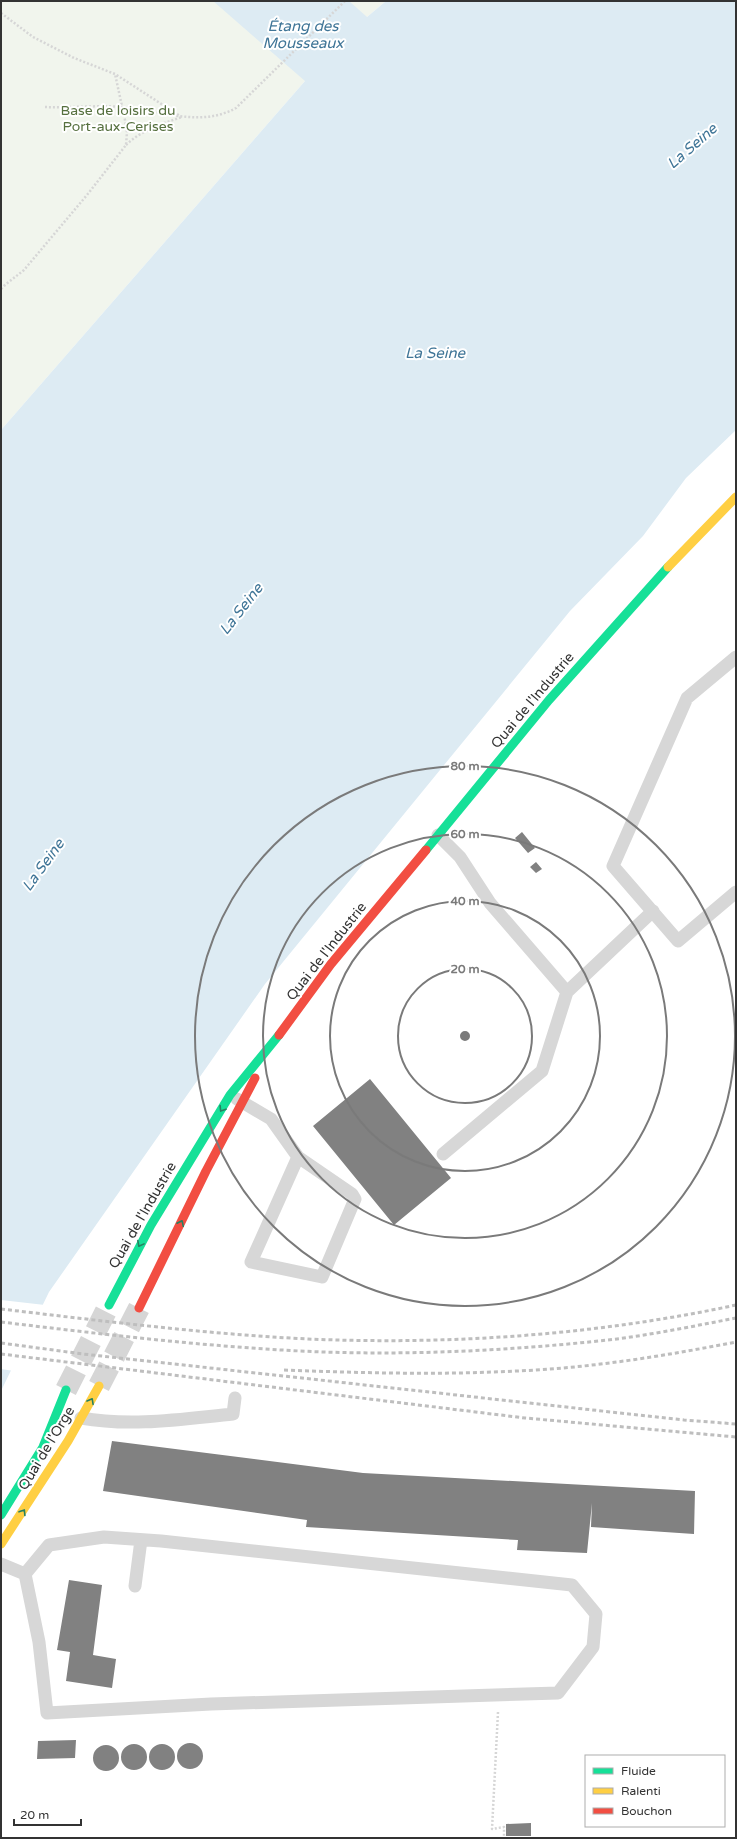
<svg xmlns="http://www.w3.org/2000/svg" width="737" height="1839" font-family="'Varela Round',sans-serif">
<rect width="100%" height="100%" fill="#fff"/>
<path fill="#f1f5ed" d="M1,1H386L367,17L305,81L1,430Z"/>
<path fill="#ddebf3" d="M213,1H349L367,17L386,1H736V430L686,478L643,536L570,611L265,984L49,1292L1,1391V430L305,81Z"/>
<path fill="#fff" d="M1,1300L45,1305L14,1371L1,1369Z"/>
<path fill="#818181" d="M522,832L535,848L528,853L515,838Z
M536,862L542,869L536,873L530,867Z
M370,1079L451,1178L394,1225L313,1126Z
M112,1441L363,1473L695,1491L694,1534L591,1527L592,1503L587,1553L517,1550L518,1540L306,1527L307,1520L103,1491Z
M69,1580L102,1585L93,1655L116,1659L112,1688L66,1681L70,1652L57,1650Z
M76,1740L75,1758L37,1759L38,1741Z
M177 1756a13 13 0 1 1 26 0a13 13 0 1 1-26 0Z
M149 1757a13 13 0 1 1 26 0a13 13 0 1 1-26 0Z
M121 1757a13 13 0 1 1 26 0a13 13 0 1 1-26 0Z
M93 1758a13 13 0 1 1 26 0a13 13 0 1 1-26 0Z
M531,1823V1836H506V1824Z"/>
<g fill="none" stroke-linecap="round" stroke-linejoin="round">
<path stroke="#d6d6d6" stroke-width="22" stroke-dasharray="22 11" stroke-linecap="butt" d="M99,1386L139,1308
M66,1390L109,1305"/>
<path stroke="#d6d6d6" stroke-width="2.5" stroke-dasharray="2 2" stroke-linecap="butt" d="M1,13L33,37L74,58L115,74L180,116
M45,107C70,108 97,105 122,107C160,110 200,128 236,108L345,1
M126,145C142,130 161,124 182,117
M1,289L5,285L24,270L87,195L126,145L127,132L125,120L115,74
M498,1712L492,1829L504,1827V1838"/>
<path stroke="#d7d7d7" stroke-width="13" d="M736,657L687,698L613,866L678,941L736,892
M438,835L460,857L490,903L567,992
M237,1099L271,1119L298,1157L251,1262L322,1277L355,1199L352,1194L298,1157
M443,1154L542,1071L567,992L653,911
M81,1418C132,1427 182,1419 233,1414L235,1398
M104,1537L161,1541L572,1585L596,1614L593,1647L558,1693L211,1704L47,1713L39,1642L25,1574L49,1545Z
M1,1564L25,1574
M135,1586L141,1540"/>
<path stroke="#16e098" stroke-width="9" d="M426,850L549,700L668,567
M109,1305L151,1225L230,1095L279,1035
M1,1515L43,1447L66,1390"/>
<path stroke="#ffcf43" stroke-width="9" d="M668,567L736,497
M1,1544L68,1441L99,1386"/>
<path stroke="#f24e42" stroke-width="9" d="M279,1035L331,964L426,850
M139,1308L206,1171L255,1078"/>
<path stroke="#bebebe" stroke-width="3" stroke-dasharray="4 3" stroke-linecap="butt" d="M1,1309C103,1321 205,1334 308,1339C451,1345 596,1335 736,1305
M1,1322C101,1334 200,1346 300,1351C403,1356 506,1351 608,1340C651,1335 694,1326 736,1318
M1,1343L83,1354L684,1420L736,1424
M1,1354L525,1418L736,1437
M284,1370C362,1373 439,1375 517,1371C590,1368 664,1356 736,1342"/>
</g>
<defs><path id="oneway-chevron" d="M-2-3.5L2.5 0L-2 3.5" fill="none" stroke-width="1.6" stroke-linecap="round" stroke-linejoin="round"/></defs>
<g stroke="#268160">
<use href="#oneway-chevron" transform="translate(222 1109) rotate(122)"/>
<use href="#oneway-chevron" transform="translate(181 1223) rotate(-64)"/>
<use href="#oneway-chevron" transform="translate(140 1244) rotate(118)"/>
<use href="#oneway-chevron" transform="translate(91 1401) rotate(-61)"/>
<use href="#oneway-chevron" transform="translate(23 1512) rotate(-58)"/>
</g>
<g fill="none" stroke="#7a7a7a" stroke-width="2">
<circle cx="465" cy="1036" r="67"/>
<circle cx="465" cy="1036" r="135"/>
<circle cx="465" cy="1036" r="202"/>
<circle cx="465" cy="1036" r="270"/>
</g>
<g text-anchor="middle" stroke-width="4" stroke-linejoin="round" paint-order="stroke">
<g font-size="14" fill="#56703f" stroke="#fff">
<text x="118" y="115">Base de loisirs du<tspan x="118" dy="16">Port-aux-Cerises</tspan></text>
</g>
<g font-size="14" fill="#333" stroke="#fff">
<text transform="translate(532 700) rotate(-50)" y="5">Quai de l'Industrie</text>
<text transform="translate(326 951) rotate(-52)" y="5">Quai de l'Industrie</text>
<text transform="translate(142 1215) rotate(-60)" y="5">Quai de l'Industrie</text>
<text transform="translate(46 1448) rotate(-59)" y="5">Quai de l'Orge</text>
</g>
<g font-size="15" font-style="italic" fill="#3f7597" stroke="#fff">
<text x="303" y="31">Étang des<tspan x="303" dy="17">Mousseaux</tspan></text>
<text transform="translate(692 146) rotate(-41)" y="5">La Seine</text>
<text x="435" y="358">La Seine</text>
<text transform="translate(241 609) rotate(-52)" y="5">La Seine</text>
<text transform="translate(43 865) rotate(-54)" y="5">La Seine</text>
</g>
</g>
<circle cx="465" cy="1036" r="6" fill="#7a7a7a" stroke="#fff" stroke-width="2"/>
<g font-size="12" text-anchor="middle" font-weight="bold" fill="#7a7a7a" stroke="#fff" stroke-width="4" stroke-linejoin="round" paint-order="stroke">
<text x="465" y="770">80 m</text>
<text x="465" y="838">60 m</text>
<text x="465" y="905">40 m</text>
<text x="465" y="973">20 m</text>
</g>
<rect width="737" height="1839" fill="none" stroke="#333333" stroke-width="4"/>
<rect x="585" y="1755" width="140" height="72" fill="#ffffff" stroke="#adadad"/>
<rect x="593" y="1768" width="20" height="6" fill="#16e098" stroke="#adadad"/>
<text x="621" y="1775" font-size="12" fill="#333333">Fluide</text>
<rect x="593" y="1788" width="20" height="6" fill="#ffcf43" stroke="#adadad"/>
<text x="621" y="1795" font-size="12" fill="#333333">Ralenti</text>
<rect x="593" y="1808" width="20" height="6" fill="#f24e42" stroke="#adadad"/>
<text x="621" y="1815" font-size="12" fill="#333333">Bouchon</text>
<path d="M14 1819v6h67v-6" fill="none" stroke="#333333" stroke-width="2"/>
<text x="20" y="1819" font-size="12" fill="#333333" stroke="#ffffff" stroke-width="3" paint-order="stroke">20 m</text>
</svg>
